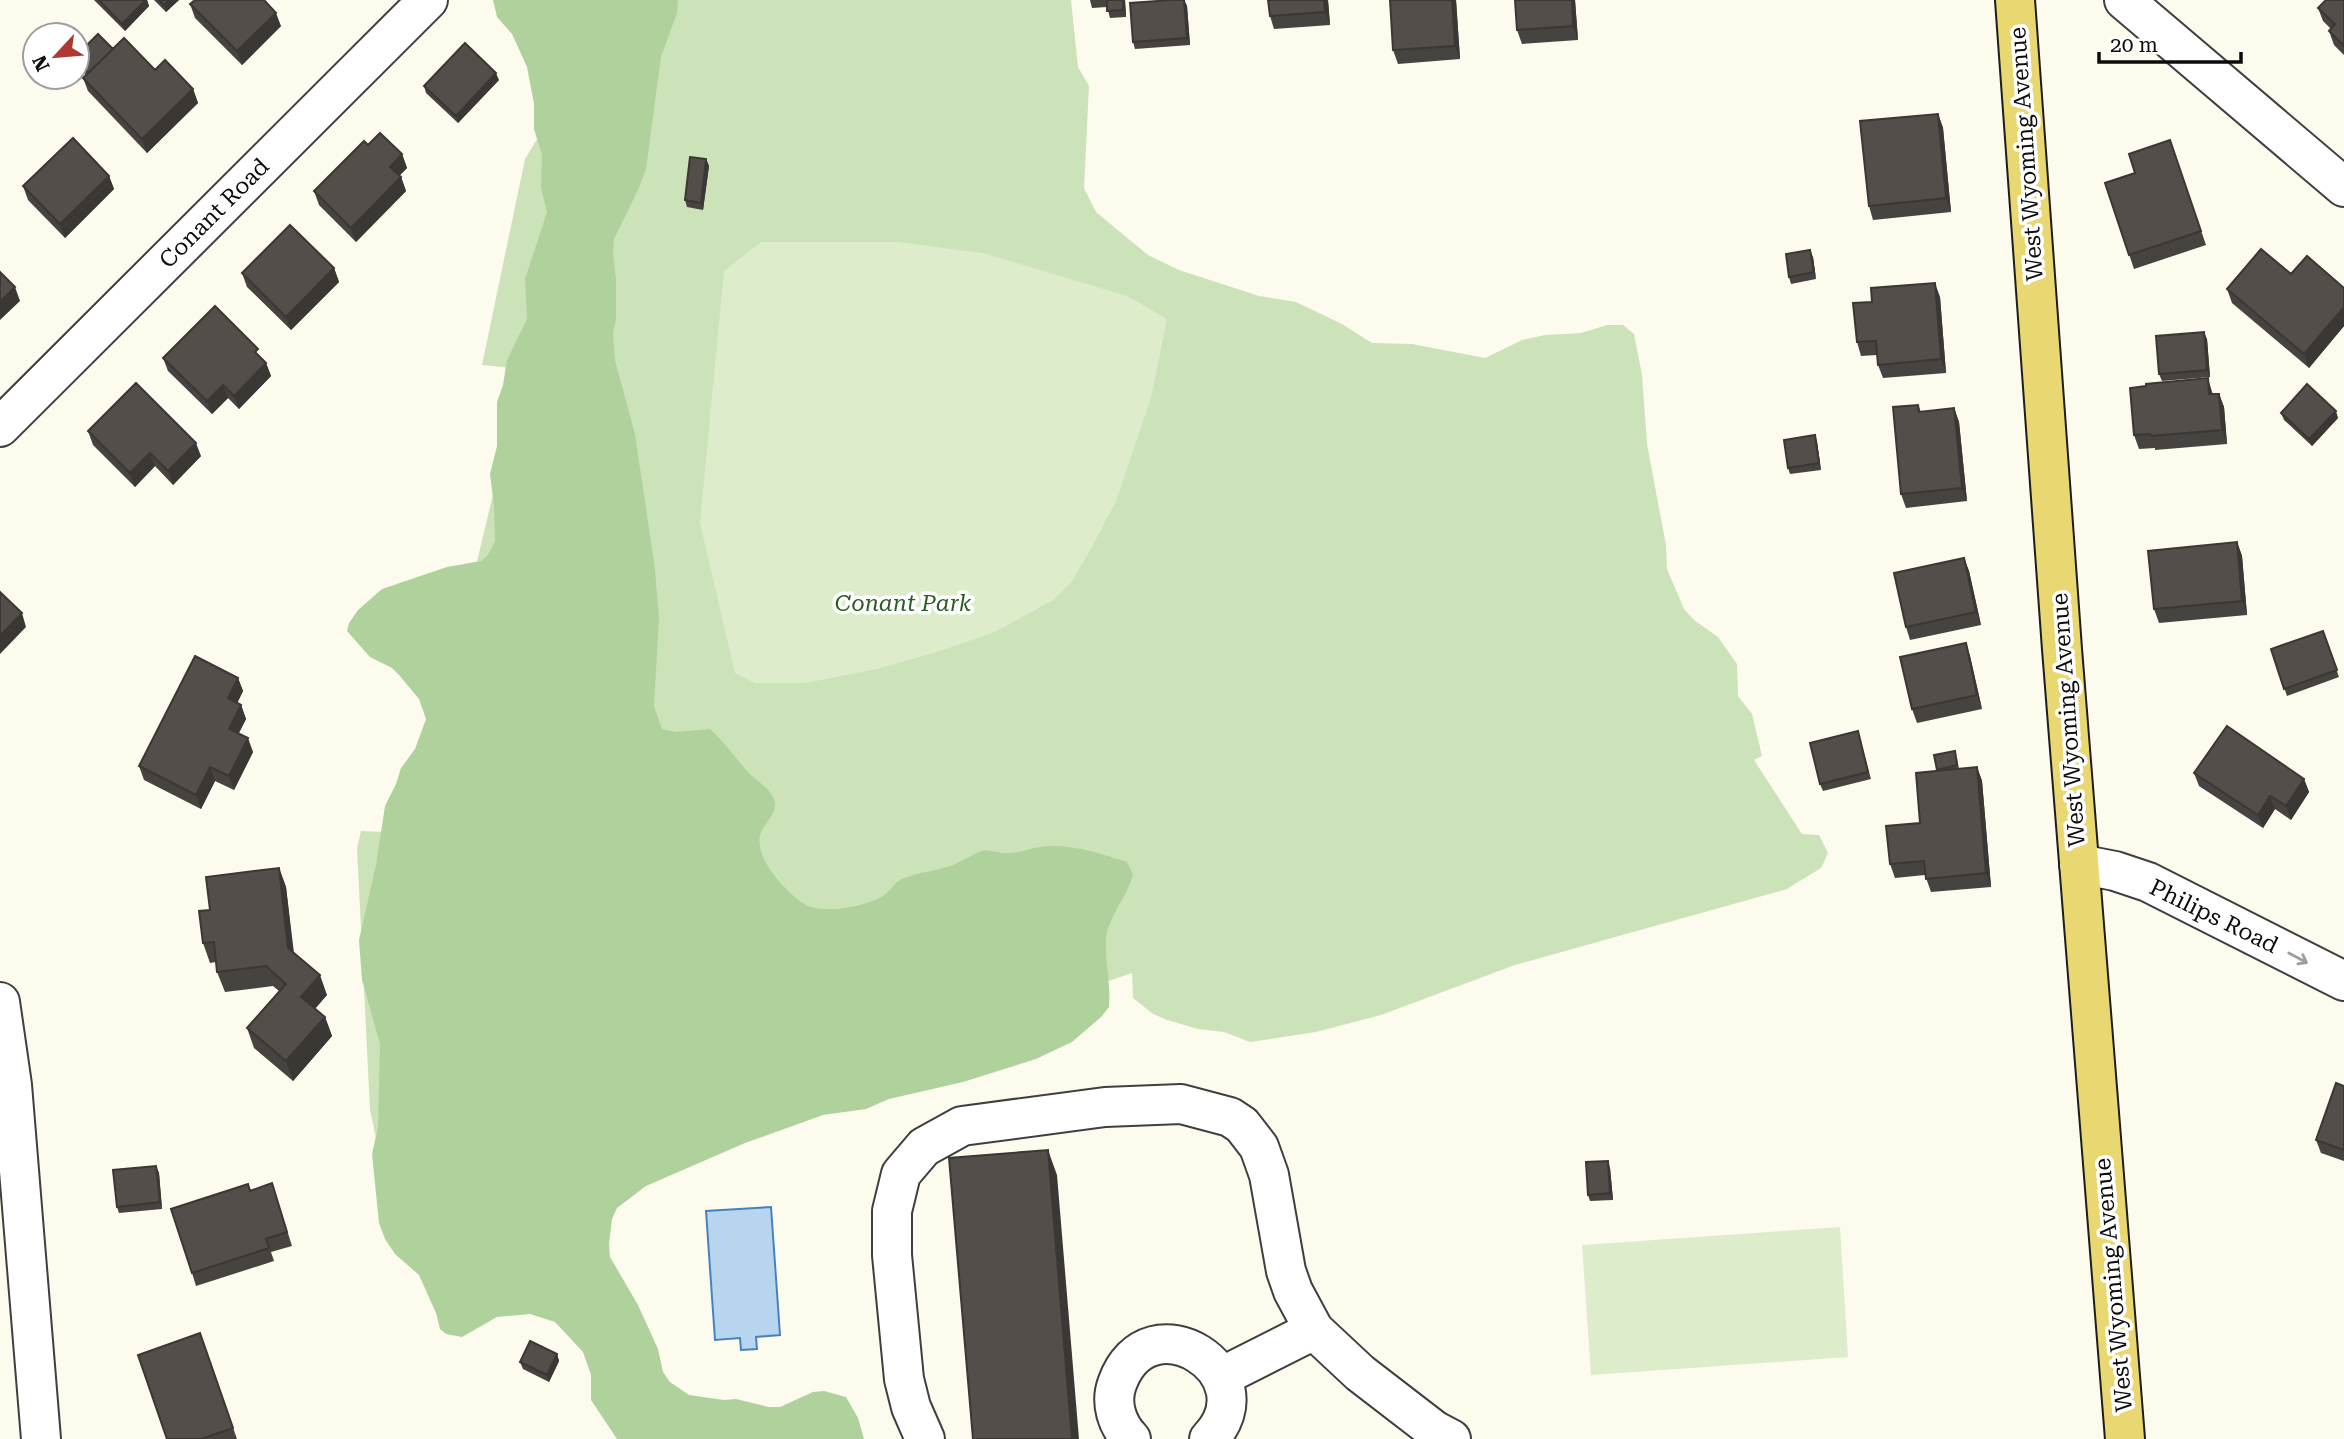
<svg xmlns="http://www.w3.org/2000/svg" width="2344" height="1439" font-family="'Roboto Serif',serif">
<rect width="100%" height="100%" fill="#fdfbed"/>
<path fill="#cce3ba" d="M621,0H1071L1078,67L1089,86L1084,188L1096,212L1148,255L1179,270L1259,296L1296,302L1342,324L1372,343L1412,344L1485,358L1522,340L1545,335L1581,333L1607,325H1623L1634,334L1642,375L1647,444L1666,545L1667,569L1684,609L1694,620L1718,637L1737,664L1738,696L1752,714L1762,756L1754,760L1802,834L1819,835L1828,853L1821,868L1787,889L1515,965L1381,1015L1316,1032L1250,1042L1224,1032L1198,1029L1167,1020L1153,1014L1133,998L1132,973L395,1227L370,1110L357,848L361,831L412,833L523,369L482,365L525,159Z"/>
<path fill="#afd29c" d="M493,0H678L677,13L661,57L646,169L638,190L614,239L613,252L616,280V319L613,334L615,360L635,434L655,569L659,619L654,706L662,729L676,732L710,729C726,743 737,761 752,776C760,783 770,789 774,799C779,812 766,821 761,832C752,856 784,889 801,902C820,916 864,907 883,896C890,892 894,882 902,879C918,872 937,871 953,865C963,861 972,854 982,851C990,849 1000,854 1008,853C1018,853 1029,849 1039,847C1070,843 1098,853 1127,862L1133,874C1128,897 1108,915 1106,940C1105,962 1111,984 1109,1007L1101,1017L1072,1042L1036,1059L963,1082L889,1099L866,1109L823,1115L745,1143L646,1186L617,1208L612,1219L609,1244L610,1257L638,1305L658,1349L663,1372L670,1382L689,1395L724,1400L736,1399L769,1407H780L813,1392L824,1391L846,1397L858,1418L864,1439H617L591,1400V1375L583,1352L555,1322L530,1314L497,1317L462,1337L446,1334L440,1329L436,1313L419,1275L395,1254L385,1239L379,1223L372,1154L378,1127L380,1044L362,980L359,940L376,865L385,806L396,784L401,768L415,749L426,719L419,699L399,675L392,668L370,657L347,631L349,623L358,610L382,589L447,567L481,561L488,555L495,541L494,506L490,474L497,446V402L503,385L507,360L527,319L525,279L547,212L541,188L542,155L534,129V104L527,67L512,34L497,17Z"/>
<path fill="#ddeccb" d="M761,242H897L983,253L1127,296L1167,319L1151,398L1116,501L1091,549L1072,581L1053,600L995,632L937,652L877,669L805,683H755L735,673L700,523L724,271Z
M1840,1227L1848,1357L1591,1375L1582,1245Z"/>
<path fill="#b7d5ef" stroke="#4683bd" stroke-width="2" d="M771,1207L780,1335L756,1337L757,1349L741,1350L740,1338L715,1340L706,1211Z"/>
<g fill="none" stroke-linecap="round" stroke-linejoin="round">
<g stroke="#3f3f3f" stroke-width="42">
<path id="minor" d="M2124,0L2344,187
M0,427L428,0
M2079,864L2115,871L2148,882L2344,981
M0,1002L12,1085L41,1439
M1221,1377L1314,1330
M925,1439L911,1407L904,1379L892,1255V1211L901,1174L924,1147L962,1126L1105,1107L1181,1104L1230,1117L1242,1125L1259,1147L1269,1175L1286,1271L1293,1291L1314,1330L1360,1373L1434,1430L1451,1439
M1131,1439C1117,1425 1110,1403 1117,1384C1148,1295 1272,1374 1209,1439"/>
</g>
<g stroke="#1d1d1d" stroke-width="42">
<path id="major" d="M2015,0L2062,649L2125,1439"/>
</g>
<use href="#minor" stroke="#fff" stroke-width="38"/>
<use href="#major" stroke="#e9d771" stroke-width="38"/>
</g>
<path fill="#474340" d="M94,0H147L149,6L125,31Z
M154,0H179L166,12Z
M1090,0H1125L1126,17L1110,18L1107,7L1092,8Z
M1184,0L1187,6L1190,45L1135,49L1133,42Z
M1268,0H1328L1330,25L1274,29L1270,16Z
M1390,0H1456L1460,59L1398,64L1393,50Z
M1575,0L1578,40L1522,44L1517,30Z
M2344,0V55L2334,45L2329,31L2331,29L2323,21L2318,8Z
M190,4L281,26L242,65L195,18Z
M113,49L193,89L198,103L147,153L88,91L83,78L86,75L77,66V55Z
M499,80L458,123L426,93L424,86Z
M1938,114L1943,128L1951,212L1873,220L1869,206Z
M2170,140L2206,245L2134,269L2105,183L2135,173Z
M368,145L402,154L407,168L399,176L401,177L406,191L356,242L319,205L314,191Z
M706,159L709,166L703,210L687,207L685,200Z
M109,176L114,189L65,238L28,200L23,186Z
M1813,257L1816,279L1791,284L1789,277Z
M334,268L339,282L291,330L247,287L242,273Z
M2344,288V326L2309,368L2232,303L2227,289Z
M1940,297L1946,373L1883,378L1878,365L1877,355L1861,356L1857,342Z
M2207,339L2210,377L2162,381L2159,374Z
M163,358H262L266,363L271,376L239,409L228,398L212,414L168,371Z
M2212,392L2213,394H2219L2224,407L2227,444L2155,450V448L2139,449L2134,435Z
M1918,405L1921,412L1954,408L1959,422L1967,501L1906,508L1901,494Z
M2281,413L2338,418L2312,446L2284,420Z
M88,431L201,456L173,485L155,466L135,487L93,445Z
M1815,435L1817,442L1821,470L1790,474L1788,468Z
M2237,542L2242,556L2247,615L2159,623L2154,609Z
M1964,558L1969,571L1981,625L1910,640L1906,627Z
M2323,631L2339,677L2287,696L2271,649Z
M1966,643L1970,656L1982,709L1917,723L1912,709Z
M238,678L243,691L237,703L241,705L246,719L239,733L253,752L234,790L215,781L201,809L144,780L139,766Z
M1858,731L1871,779L1823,791L1820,784Z
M1934,755L1957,758L1959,769L1977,767L1982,781L1991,887L1931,892L1925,875L1895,878L1890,864L1920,823L1938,771Z
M2194,773L2304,779L2309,792L2291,820L2275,809L2263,828L2199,786Z
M279,868L286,887L294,953L327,995L315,1008L325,1017L332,1036L293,1081L254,1048L247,1028L279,991L273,986L225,992L217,972L216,962L210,963L203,943L210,910Z
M2344,1086V1161L2321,1153L2316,1140Z
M156,1166L159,1173L162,1209L119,1213L117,1207Z
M1610,1168L1613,1200L1590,1201L1588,1195Z
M272,1183L292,1246L271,1252L274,1261L196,1286L192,1273L250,1191Z
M200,1333L237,1439H167Z
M557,1354L559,1361L549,1382L523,1369L520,1362Z"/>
<path fill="#3a3734" d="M146,0H147L149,6L125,31L122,24Z
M169,0H179L166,12L164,5Z
M1123,0H1125L1126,17L1123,10Z
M1184,0L1187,6L1190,45L1187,38Z
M1324,0H1328L1330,25L1325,12Z
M1452,0H1456L1460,59L1455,46Z
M1572,0H1575L1578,40L1573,26Z
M276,13L281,26L242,65L237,51Z
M496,73L499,80L458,123L456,116Z
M193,89L198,103L147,153L142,139Z
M1938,114L1943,128L1951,212L1946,198Z
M402,154L407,168L395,180L390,167Z
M706,159L709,166L703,210L701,203Z
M109,176L114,189L65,238L60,224Z
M401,177L406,191L356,242L351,228Z
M1810,250L1813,257L1816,279L1814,272Z
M334,268L339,282L291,330L286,317Z
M1935,283L1940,297L1946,373L1941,359Z
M15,287L20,301L0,320V302Z
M2344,307V326L2309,368L2304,354Z
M2204,332L2207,339L2210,377L2207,370Z
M266,363L271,376L239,409L234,396Z
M2208,378L2212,392L2214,408L2209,394Z
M223,385L228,398L212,414L207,401Z
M2219,394L2224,407L2227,444L2222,430Z
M1954,408L1959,422L1967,501L1962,488Z
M2336,411L2338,418L2312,446L2309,439Z
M1815,435L1817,442L1821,470L1819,463Z
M196,443L201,456L173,485L168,471Z
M150,453L155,466L135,487L130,473Z
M2237,542L2242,556L2247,615L2242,601Z
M1964,558L1969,571L1981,625L1976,612Z
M22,613L26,627L0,654V636Z
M1966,643L1970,656L1982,709L1977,695Z
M238,678L243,691L233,712L228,698Z
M241,705L246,719L234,742L229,729Z
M248,738L253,752L234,790L229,776Z
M210,767L215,781L201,809L196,795Z
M1977,767L1982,781L1991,887L1986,873Z
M2304,779L2309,792L2291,820L2286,806Z
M2270,796L2275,809L2263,828L2258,815Z
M279,868L286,887L295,968L288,948Z
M320,975L327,995L309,1016L301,997Z
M325,1017L332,1036L293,1081L286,1061Z
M1048,1150L1057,1175L1079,1439H1072Z
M1608,1161L1610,1168L1613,1200L1610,1193Z
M156,1166L159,1173L162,1209L160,1202Z
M557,1354L559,1361L549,1382L547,1375Z"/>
<path fill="#534e4a" stroke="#3a3734" stroke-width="2" d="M99,0H146L122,24Z
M159,0H169L164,5Z
M195,0H264L276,13L237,51L190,4Z
M1107,0H1123V10L1107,11Z
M1172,0H1184L1187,38L1133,42L1130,3Z
M1268,0H1324L1325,12L1270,16Z
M1390,0H1452L1455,46L1393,50Z
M1515,0H1572L1573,26L1517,30Z
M2326,0H2344V46L2329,31L2335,24L2318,8Z
M98,34L113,49L88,73L77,61V55Z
M124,38L155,70L165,60L193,89L142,139L83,78Z
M465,43L496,73L456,116L424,86Z
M1938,114L1946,198L1869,206L1860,121Z
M380,133L402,154L390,167L401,177L351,228L314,191L364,141L368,145Z
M73,138L109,176L60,224L23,186Z
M2170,140L2201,231L2129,255L2105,183L2135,173L2129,154Z
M690,157L706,159L701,203L685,200Z
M290,225L334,268L286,317L242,273Z
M2261,249L2291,274L2307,256L2344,288V307L2304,354L2227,289Z
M1810,250L1814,272L1789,277L1786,254Z
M0,272L15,287L0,302Z
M1935,283L1941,359L1878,365L1876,341L1857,342L1853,303L1872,302L1871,288Z
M215,306L258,349L255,352L266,363L234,396L223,385L207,401L163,358Z
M2204,332L2207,370L2159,374L2156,336Z
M2208,378L2209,394H2219L2222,430L2151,436L2150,434L2134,435L2130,388L2146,386V384Z
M136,383L196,443L168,471L150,453L130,473L88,431Z
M2307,384L2336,411L2309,439L2281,413Z
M1918,405L1919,412L1954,408L1962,488L1901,494L1893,407Z
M1815,435L1819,463L1788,468L1784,440Z
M2237,542L2242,601L2154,609L2148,551Z
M1964,558L1976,612L1906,627L1894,573Z
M0,592L22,613L0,636Z
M2323,631L2337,670L2284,689L2271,649Z
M1966,643L1977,695L1912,709L1900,657Z
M195,656L238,678L228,698L241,705L229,729L248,738L229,776L210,767L196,795L139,766Z
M2227,726L2304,779L2286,806L2270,796L2258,815L2194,773Z
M1858,731L1868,772L1820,784L1810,743Z
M1955,751L1957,765L1937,770L1934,755Z
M1977,767L1986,873L1926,879L1924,861L1890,864L1886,826L1920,823L1916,773Z
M279,868L288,948L320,975L301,997L325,1017L286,1061L247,1028L286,984L266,966L217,972L214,942L203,943L199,911L210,910L206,877Z
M2336,1083L2344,1086V1150L2316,1140Z
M1048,1150L1072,1439H973L949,1158Z
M1608,1161L1610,1193L1588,1195L1586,1162Z
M156,1166L160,1202L117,1207L113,1170Z
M272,1183L287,1232L266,1239L269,1248L192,1273L171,1209L248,1184L250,1191Z
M200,1333L233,1428L201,1439H167L138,1355Z
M530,1341L557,1354L547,1375L520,1362Z"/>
<defs><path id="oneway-shaft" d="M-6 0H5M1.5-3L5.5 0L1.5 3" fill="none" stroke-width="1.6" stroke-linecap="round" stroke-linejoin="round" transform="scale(1.75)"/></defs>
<use stroke="#9e9e9e" href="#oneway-shaft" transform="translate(2298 958) rotate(28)"/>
<g text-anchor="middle" stroke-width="7" stroke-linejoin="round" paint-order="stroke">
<g font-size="23" fill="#0c0c0c" stroke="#fff">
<text transform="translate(2026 154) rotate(-94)" y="8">West Wyoming Avenue</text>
<text transform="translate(214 213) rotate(-45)" y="8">Conant Road</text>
<text transform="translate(2068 720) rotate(-94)" y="8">West Wyoming Avenue</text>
<text transform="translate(2214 916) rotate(26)" y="8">Philips Road</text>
<text transform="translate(2113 1285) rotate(-95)" y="8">West Wyoming Avenue</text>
</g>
<g font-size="23" font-style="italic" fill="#2a5c24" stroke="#fff">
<text x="903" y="611">Conant Park</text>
</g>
</g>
<g transform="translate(56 56) rotate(244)"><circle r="33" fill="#ffffff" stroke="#9e9e9e" stroke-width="2"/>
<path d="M0-5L12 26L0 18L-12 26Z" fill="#ac3934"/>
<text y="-10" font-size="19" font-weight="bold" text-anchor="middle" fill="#0c0c0c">N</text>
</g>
<path d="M2099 52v10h142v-10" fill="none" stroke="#0c0c0c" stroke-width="3.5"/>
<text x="2110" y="52" font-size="21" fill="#0c0c0c" stroke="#ffffff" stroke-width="5" paint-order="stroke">20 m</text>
</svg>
